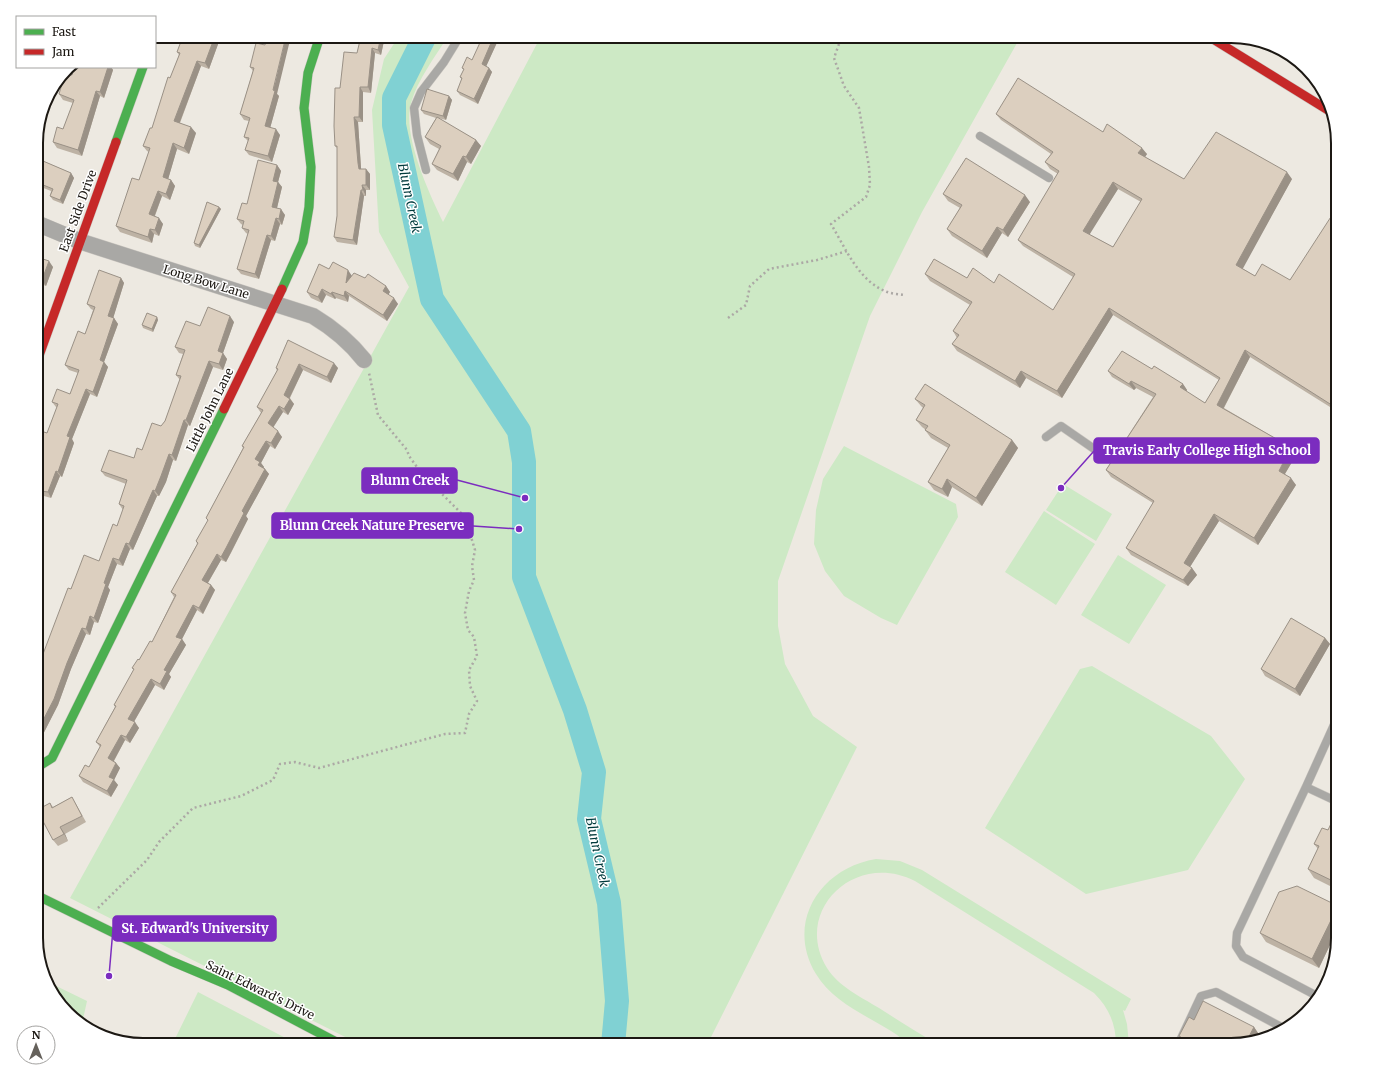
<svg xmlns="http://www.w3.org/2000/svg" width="1374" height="1081" font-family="Merriweather,serif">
<rect width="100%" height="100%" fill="#ede9e1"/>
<path fill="#cde9c5" d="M399,36H448C435,57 418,79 411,103C402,135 429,193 443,222L541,36H1021L922,212L870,316L778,581V626L785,664L813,716L857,747L707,1045H361L70,898L409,287L379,232L372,110L384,59Z
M844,446L956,504L958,517L897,625L881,618L844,596L825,571L814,544L816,510L823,479Z
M1063,484L1112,514L1096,541L1046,510Z
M1044,511L1095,544L1056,605L1005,572Z
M1118,555L1166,585L1129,644L1081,615Z
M1092,666L1211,736L1245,779L1188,870L1086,894L985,828L1080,669Z
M876,859L900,861L922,870L1131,999L1125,1011L1123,1010L1127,1024L1129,1045H1116C1116,1024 1109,1008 1094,993L915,881C855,850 792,911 827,968C839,987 861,997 879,1008C899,1021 919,1033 938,1045C931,1045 921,1047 914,1045C906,1043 898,1035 891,1031C865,1015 832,1001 816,974C785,923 820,868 876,859Z
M42,967L48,982L87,1001L82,1024L72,1019L47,985Z
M198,992L299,1045H172Z"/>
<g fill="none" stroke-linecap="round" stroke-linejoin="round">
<path stroke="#80d1d3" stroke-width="24" d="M425,36L394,98V125L432,299L519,431L524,462V577L575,710L594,772L589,819L609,903L617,1001L613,1045"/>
<g stroke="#cbc7c1" stroke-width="9">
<path id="lane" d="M980,136L1049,178
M426,170L417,135L414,108L421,92L444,62L460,36
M1046,437L1061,426L1100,453
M1306,787L1338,716
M1319,997L1243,957L1236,946L1237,933L1306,787L1338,802
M1277,1034L1281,1027
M1178,1045L1201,996L1216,992L1285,1029"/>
</g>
<g stroke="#cbc7c1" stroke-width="17">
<path id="street" d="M36,223L79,241L313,316C333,328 349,341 364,360"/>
</g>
<g stroke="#cbc7c1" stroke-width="10">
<path id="fast" d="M116,142L143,67
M282,289L303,242L309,207L311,167L304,108L308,73L320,36
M36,768L52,758L224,409
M36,895L171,961L228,985L342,1045"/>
</g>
<g stroke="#cbc7c1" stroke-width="10">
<path id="jam" d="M1208,36L1331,112
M36,364L116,142
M224,409L282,289"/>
</g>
<path stroke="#aca8a5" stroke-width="2.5" stroke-dasharray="2 3" stroke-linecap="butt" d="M845,36L839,44L834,58L844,86L859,108L869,167L870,185L866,197L831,224C845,247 858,280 885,291C891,294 898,294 904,295
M728,318L746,305L750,286L769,269L817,260L847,251
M98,908L147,860L159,842L193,808L241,796L273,780L280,764L295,762L319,768L445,734L465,733L469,714L477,701L470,686L469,670L477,656L474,637L468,630L465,613L469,591L474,580L472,566L475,550L465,517L422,474L409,456L407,450L378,415L369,373"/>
<use href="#lane" stroke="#a9a8a5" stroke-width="8"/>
<use href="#street" stroke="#a9a8a5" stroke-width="16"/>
<use href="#fast" stroke="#4caf50" stroke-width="9"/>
<use href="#jam" stroke="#c62828" stroke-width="9"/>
</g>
<path fill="#bdb2a4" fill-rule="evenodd" d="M221,36L209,69L201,66L180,123L196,133L189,154L177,149L168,179L171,180L175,186L170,200L162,196L155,216L163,224L159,236L154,234L152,243L120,232L116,226L139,180L149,152L147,151L143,146L152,128L179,55L177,52Z
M385,36L381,55L375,53L371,93L363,92V122H358L361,168V169H366L370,174V190H366V196H364L357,245L337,242L334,237L337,216V148L335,146L340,88L357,53Z
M500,36L486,66L489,68L492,72L478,104L460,95L457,91L462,80L460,77L464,70L462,68L472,60Z
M1259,40L1266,42L1286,53Z
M265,45L277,94L279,96L270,128L280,135L272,162L249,155L245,150L248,141L244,137L249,121L244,120L240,114L253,71L250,67Z
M74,67H111L113,70L104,98L100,96L82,156L57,148L53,142L63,129L73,103L63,100L59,94L72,75Z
M449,96L452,100L446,120L438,118L476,140L481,146L471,164L467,162L458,181L437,170L432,164L439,149L430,144L425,137L436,118L424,114L421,110Z
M996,114L1103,132L1147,154L1145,157L1184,179H1292L1242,268L1255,276L1290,280L1338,210V412L1250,357L1224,408L1280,441L1285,448L1281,452L1287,455L1292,462L1285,474L1296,485L1258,545L1219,521L1190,567L1192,568L1197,575L1188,586L1131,555L1126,548L1153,503L1111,477L1106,470L1153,397L1136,388L1134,390L1112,377L1108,371L1152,369L1183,384L1187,390L1186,392L1205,403L1219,380L1113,315L1062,398L1026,378L1020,388L957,351L952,344L957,338L953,331L970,305L930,281L925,274L967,278L994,283L1053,310L1073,277L1023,246L1018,240L1058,174L1050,169L1045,162L1051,154L1001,120ZM1118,189L1141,202L1113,247L1089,234Z
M36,158L71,173L74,178L63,204L53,200L50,196L51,191L36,185Z
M277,165L281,171L278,182L282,187L277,208L285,215L282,225L280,224L275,241L271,240L259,279L241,274L237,269L248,234L246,233L242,228L243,225L241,224L237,219L247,204Z
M943,194L1030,202L1008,237L1002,233L987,258L952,236L947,229L960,208L948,201Z
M219,207L221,209L200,248L195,246L194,243Z
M36,254L37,255L39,258L53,267L46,286L36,282Z
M329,269L352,276L365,278L386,286L390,292L388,295L398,304L387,321L349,296L348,302L336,298L335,299L326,295L322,303L311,298L307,292Z
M121,278L124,283L113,318H114L118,324L104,362L108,367L97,397L90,394L72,439L74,443L62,477L60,476L51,498L44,496L36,517L38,448L47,433L57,407H56L52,402L70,394L78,373L69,370L65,365L85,334L93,310L91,309L87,304Z
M157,317L158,320L153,332L143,328L142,325Z
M234,322L223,353L227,359L223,370L213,367L190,426L188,425L176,461L173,460L166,482L159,496H157L133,550L130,549L123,566L117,564L108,587L110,590L98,623L94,622L90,635L86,634L71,669L58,705L37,746H36V661L40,662L71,589L99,561L117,526L123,510L119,504L126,484L105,476L101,471L134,458L142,450L165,421L180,380L176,375L183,354L179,353L175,347L200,326Z
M288,340L338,368L331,383L303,370L290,398L294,404L288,415L283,412L273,428L282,437L275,449L270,446L261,463L264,467V468L265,469L269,474L246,516L248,519L231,553L226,562L221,560L208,583L211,585L215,590L203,614L197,610L182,639L186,645L169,674L171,677L164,690L155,685L134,722L139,728L130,743L125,740L114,761L116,763L120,768L114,780L118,785L111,797L83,782L79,776L89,767L100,747L96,742L115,707L114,705L134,670L132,668L139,660L152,642L174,597L171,592L197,544L196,541L208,521L206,518L243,448L242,446L261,413L257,407L277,371L276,368Z
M915,399L1012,440L1018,448L982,506L952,487L948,497L934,490L928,482L948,448L931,438L925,430H926L922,427L916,420L923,408L921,406Z
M1325,638L1330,644L1300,696L1265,676L1261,669Z
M72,797L76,804L86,822L65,834L68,841L58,846L53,840L50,803L53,807Z
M1338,814V890L1314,878L1308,869L1318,849L1314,844L1328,830Z
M1338,906V928L1319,968L1266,942L1260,933Z
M1194,1020L1254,1027L1260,1036L1183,1042L1179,1036Z"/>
<path fill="#9a9186" d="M215,36H221L209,69L205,63Z
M286,36H291L277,94L279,96L269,132L265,126Z
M381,36H385L381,55L378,50Z
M494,36H500L485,69L482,64Z
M372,48L375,53L371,93L368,87Z
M197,61L201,66L178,127L174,121Z
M107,67H111L113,70L104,98L100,92Z
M489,68L492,72L478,104L474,99Z
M360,87L363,92V122L359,117Z
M96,91L100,96L82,156L78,150Z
M449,96L452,100L446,120L443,116Z
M354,117L358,122L361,168L362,174L359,169L358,163Z
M191,127L196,133L189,154L184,148Z
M276,129L280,135L272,162L268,156Z
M476,140L481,146L471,164L466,157Z
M173,143L177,149L167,183L163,177Z
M1142,148L1147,154L1143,160L1138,153Z
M463,156L467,162L458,181L453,174Z
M277,165L281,171L277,186L273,181Z
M366,169L370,174V190L366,185Z
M1287,172L1292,179L1241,272L1236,265Z
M71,173L74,178L63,204L60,200Z
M171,180L175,186L170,200L166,194Z
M278,182L282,187L276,212L272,207Z
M1113,182L1118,189L1088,237L1083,231Z
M362,185L366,190V196L363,190Z
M361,190L364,196L357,245L353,240Z
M158,191L162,196L153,220L149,214Z
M1025,195L1030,202L1008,237L1003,230Z
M219,207L221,209L200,248L199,245Z
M281,209L285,215L282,225L279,219Z
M159,218L163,224L159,236L155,230Z
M276,218L280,224L275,241L271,236Z
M997,227L1002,233L987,258L982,251Z
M150,229L154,234L152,243L148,237Z
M267,235L271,240L259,279L255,274Z
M49,261L53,267L46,286L42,280Z
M348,270L352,276L346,283Z
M121,278L124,283L112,322L108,316Z
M386,286L390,292L387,297L383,291Z
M322,289L326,295L322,303L318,297Z
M345,291L349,296L348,302L344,296Z
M332,292L336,298L335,299L331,294Z
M394,298L398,304L387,321L383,315Z
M1109,308L1113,315L1062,398L1057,391Z
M230,316L234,322L223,353L227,359L223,370L219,364L218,351Z
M157,317L158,320L153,332L152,329Z
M114,318L118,324L104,362L108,367L97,397L93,392L100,360Z
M1245,350L1250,357L1222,411L1217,405Z
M209,361L213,367L190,426L186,420Z
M334,363L338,368L331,383L327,377Z
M299,364L303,370L288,401L284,395Z
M1021,371L1026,378L1020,388L1015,381Z
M1131,381L1136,388L1134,390L1129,384Z
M1183,384L1187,390L1185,394L1180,387Z
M86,389L90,394L72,439L74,443L62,477L58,472L67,436Z
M290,399L294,404L288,415L284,409Z
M279,406L283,412L272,429L268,423Z
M184,420L188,425L176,461L172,455Z
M278,431L282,437L275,449L271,443Z
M1012,440L1018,448L982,506L976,498Z
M266,441L270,446L261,463L264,467L262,470L258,465L255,459Z
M169,454L173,460L166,482L159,496L155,491Z
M1287,455L1292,462L1283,477L1279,471Z
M265,469L269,474L246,516L248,519L226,562L221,557L242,511Z
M56,471L60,476L51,498L48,492Z
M1291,478L1296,485L1258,545L1254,538Z
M947,479L952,487L948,497L942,489Z
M153,490L157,496L133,550L129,544Z
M41,491L44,496L36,517V502Z
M1214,514L1219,521L1188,570L1184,563Z
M36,522L38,525L36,530Z
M36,533L38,536L36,540Z
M126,543L130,549L123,566L119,560Z
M217,554L221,560L206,586L202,580Z
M113,558L117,564L108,587L110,590L98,623L94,618L104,583Z
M1192,568L1197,575L1188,586L1183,580Z
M211,585L215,590L203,614L199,608Z
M193,605L197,610L182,639L186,645L169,674L171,677L164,690L160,684L164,670L176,637Z
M90,616L94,622L90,635L86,629Z
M82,628L86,634L71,669L58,705L37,746L36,745V734Z
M1325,638L1330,644L1300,696L1295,689Z
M151,679L155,685L132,725L128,719Z
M135,722L139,728L130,743L126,737Z
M121,735L125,740L112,764L108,758Z
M116,763L120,768L114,780L118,785L111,797L107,791L109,777Z
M60,827L65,834L68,841Z
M1338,906V928L1319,968L1312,959Z
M1254,1027L1260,1036L1258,1039L1246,1042Z"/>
<path fill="#dccfbf" stroke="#9a9186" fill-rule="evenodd" d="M183,36H215L205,63L197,61L174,121L191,127L184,148L173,143L163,177L171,180L166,194L158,191L149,214L159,218L155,230L150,229L148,237L116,226L132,178L139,180L150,148L143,146L150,128H152L168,77L170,78L180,53L177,52Z
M267,36H286L273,90L275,91L265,126L276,129L268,156L245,150L249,138L244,137L250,118L240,114L254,68L250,67L256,43L265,45Z
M361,36H381L378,50L372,48L368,87H360L359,117H354L358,163L359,169H366V185H362L363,190H361L353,240L334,237L337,216V146H335L334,126L335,88H340L344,52L357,53Z
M483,36H494L482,64L489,68L474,99L457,91L462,78L460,77L464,69L462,68L467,57L472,60Z
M74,67H108L100,92L96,91L78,150L53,142L57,127L63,129L74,100L59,94L65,74L72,75Z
M1018,78L1103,132L1107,124L1142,148L1138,153L1184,179L1216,132L1287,172L1236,265L1255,276L1262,264L1290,280L1336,209L1338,210V283L1336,286L1338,287V409L1245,350L1217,405L1280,441L1273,447L1287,455L1279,471L1291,478L1254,538L1214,514L1184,563L1192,568L1183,580L1126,548L1154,501L1106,470L1156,394L1131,381L1129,384L1108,371L1122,351L1152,369L1154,366L1183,384L1180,387L1205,403L1220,378L1109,308L1057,391L1021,371L1015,381L952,344L959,335L953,331L972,302L925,274L934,259L967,278L973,268L994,283L999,274L1053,310L1075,274L1018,240L1059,171L1045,162L1053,152L996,114ZM1113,182L1142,199L1113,247L1083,231Z
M427,89L449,96L443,116L421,110Z
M437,117L476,140L466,157L463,156L453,174L432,164L441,146L425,137Z
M36,158L71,173L60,200L50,196L53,189L36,182Z
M966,158L1025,195L1003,230L997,227L982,251L947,229L962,205L943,194Z
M258,160L277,165L273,181L278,182L272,207L281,209L279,219L276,218L271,236L267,235L255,274L237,269L249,230L242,228L244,221L237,219L242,203L247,204Z
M207,202L219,207L199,245L194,243Z
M36,254L37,255V257L49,261L42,280L36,278Z
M333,262L348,270L346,283L354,273L365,278L368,274L386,286L383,291L394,298L383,315L345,291L344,296L332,292L331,294L322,289L318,297L307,292L319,264L329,269Z
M99,270L121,278L108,316L114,318L100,360L104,362L93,392L86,389L67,436L70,437L58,472L56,471L48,492L41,491L36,502V448L37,447L38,448L44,432L47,433L58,404L52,402L57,389L70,394L79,370L65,365L78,331L85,334L95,307L87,304Z
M208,307L230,316L218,351L223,353L219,364L209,361L186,420H184L172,455L169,454L161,476L155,491L153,490L129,544L126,543L119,560L113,558L104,583L106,584L94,618L90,616L86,629L82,628L67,663L54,699L36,734V661L40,662L68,588L71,589L84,555L99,561L113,524L117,526L124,506L119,504L127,480L101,471L109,450L134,458L137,448L142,450L152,423L161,426L165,421L181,376L176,375L185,350L175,347L186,321L200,326Z
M147,313L157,317L152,329L142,325Z
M288,340L334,363L327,377L299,364L284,395L290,399L284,409L279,406L268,423L278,431L271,443L266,441L255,459L260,462L258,465L265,469L242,511L244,513L226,548L221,557L217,554L202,580L211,585L199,608L193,605L176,637L182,639L164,670L167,671L160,684L151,679L128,719L135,722L126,737L121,735L108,758L116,763L109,777L114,779L107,791L79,776L85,765L89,767L101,745L96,742L116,706L114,705L134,669L132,668L138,659L139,660L150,641L152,642L176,595L171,592L198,543L196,541L208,520L206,518L244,447L242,446L263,410L257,407L278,369L276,368Z
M925,384L1012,440L976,498L947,479L942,489L928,482L950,445L925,430L928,426L916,420L925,405L915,399Z
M1291,618L1325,638L1295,689L1261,669Z
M72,797L82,816L60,827L64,834L53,840L37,810L50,803L52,808Z
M1336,813L1338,814V881L1337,883L1308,869L1319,846L1314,844L1322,828L1328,830Z
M1297,886L1338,906L1312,959L1260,933L1279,892Z
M1203,1001L1254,1027L1246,1042L1232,1045H1181L1184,1039L1179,1036L1189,1017L1194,1020Z"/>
<g text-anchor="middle" stroke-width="3" stroke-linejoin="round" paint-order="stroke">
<g font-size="12" fill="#1c1813" stroke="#fff">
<text transform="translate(78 211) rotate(-70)" y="4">East Side Drive</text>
<text transform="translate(206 282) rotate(17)" y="4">Long Bow Lane</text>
<text transform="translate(210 410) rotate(-64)" y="4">Little John Lane</text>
<text transform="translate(260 990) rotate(26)" y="4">Saint Edward's Drive</text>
</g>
<g font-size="13" font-style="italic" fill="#003a3c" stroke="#fff">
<text transform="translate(410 198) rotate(78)" y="5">Blunn Creek</text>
<text transform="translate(598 852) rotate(78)" y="5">Blunn Creek</text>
</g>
</g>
<path d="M0 0H1374V1081H0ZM143 43H1231A100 100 0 0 1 1331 143V938A100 100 0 0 1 1231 1038H143A100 100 0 0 1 43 938V143A100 100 0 0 1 143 43Z" fill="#fff" fill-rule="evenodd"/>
<path fill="none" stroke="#1c1813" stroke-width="2" d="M143 43H1231A100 100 0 0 1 1331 143V938A100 100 0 0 1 1231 1038H143A100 100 0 0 1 43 938V143A100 100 0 0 1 143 43Z"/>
<path fill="none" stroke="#7b2cbf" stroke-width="1.5" d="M1061 488L1094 451M525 498L457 480M519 529L473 526M109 976L113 929"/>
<g fill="#7b2cbf" stroke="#fff" stroke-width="1.5">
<circle cx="1061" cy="488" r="4"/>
<circle cx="525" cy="498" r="4"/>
<circle cx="519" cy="529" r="4"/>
<circle cx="109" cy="976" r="4"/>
</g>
<g fill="#7b2cbf" stroke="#7b2cbf" stroke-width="1.5">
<rect x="1094" y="438" width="225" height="25" rx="4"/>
<rect x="362" y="468" width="95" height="25" rx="4"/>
<rect x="272" y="513" width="201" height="25" rx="4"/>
<rect x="113" y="916" width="163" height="25" rx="4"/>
</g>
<g font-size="13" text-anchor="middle" font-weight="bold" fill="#fff">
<text x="1207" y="455">Travis Early College High School</text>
<text x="410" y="485">Blunn Creek</text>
<text x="372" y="530">Blunn Creek Nature Preserve</text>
<text x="195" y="933">St. Edward's University</text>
</g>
<rect x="16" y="16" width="140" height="52" fill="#ffffff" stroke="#a4a3a1"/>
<rect x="24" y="29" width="20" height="6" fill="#4caf50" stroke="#a4a3a1"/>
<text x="52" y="36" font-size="12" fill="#1c1813">Fast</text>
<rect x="24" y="49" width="20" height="6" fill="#c62828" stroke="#a4a3a1"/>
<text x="52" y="56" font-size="12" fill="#1c1813">Jam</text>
<g transform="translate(36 1045)"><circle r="19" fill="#ffffff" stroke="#a4a3a1"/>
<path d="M0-3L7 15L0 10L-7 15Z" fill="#65615b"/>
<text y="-6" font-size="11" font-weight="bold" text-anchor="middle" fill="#1c1813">N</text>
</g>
</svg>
